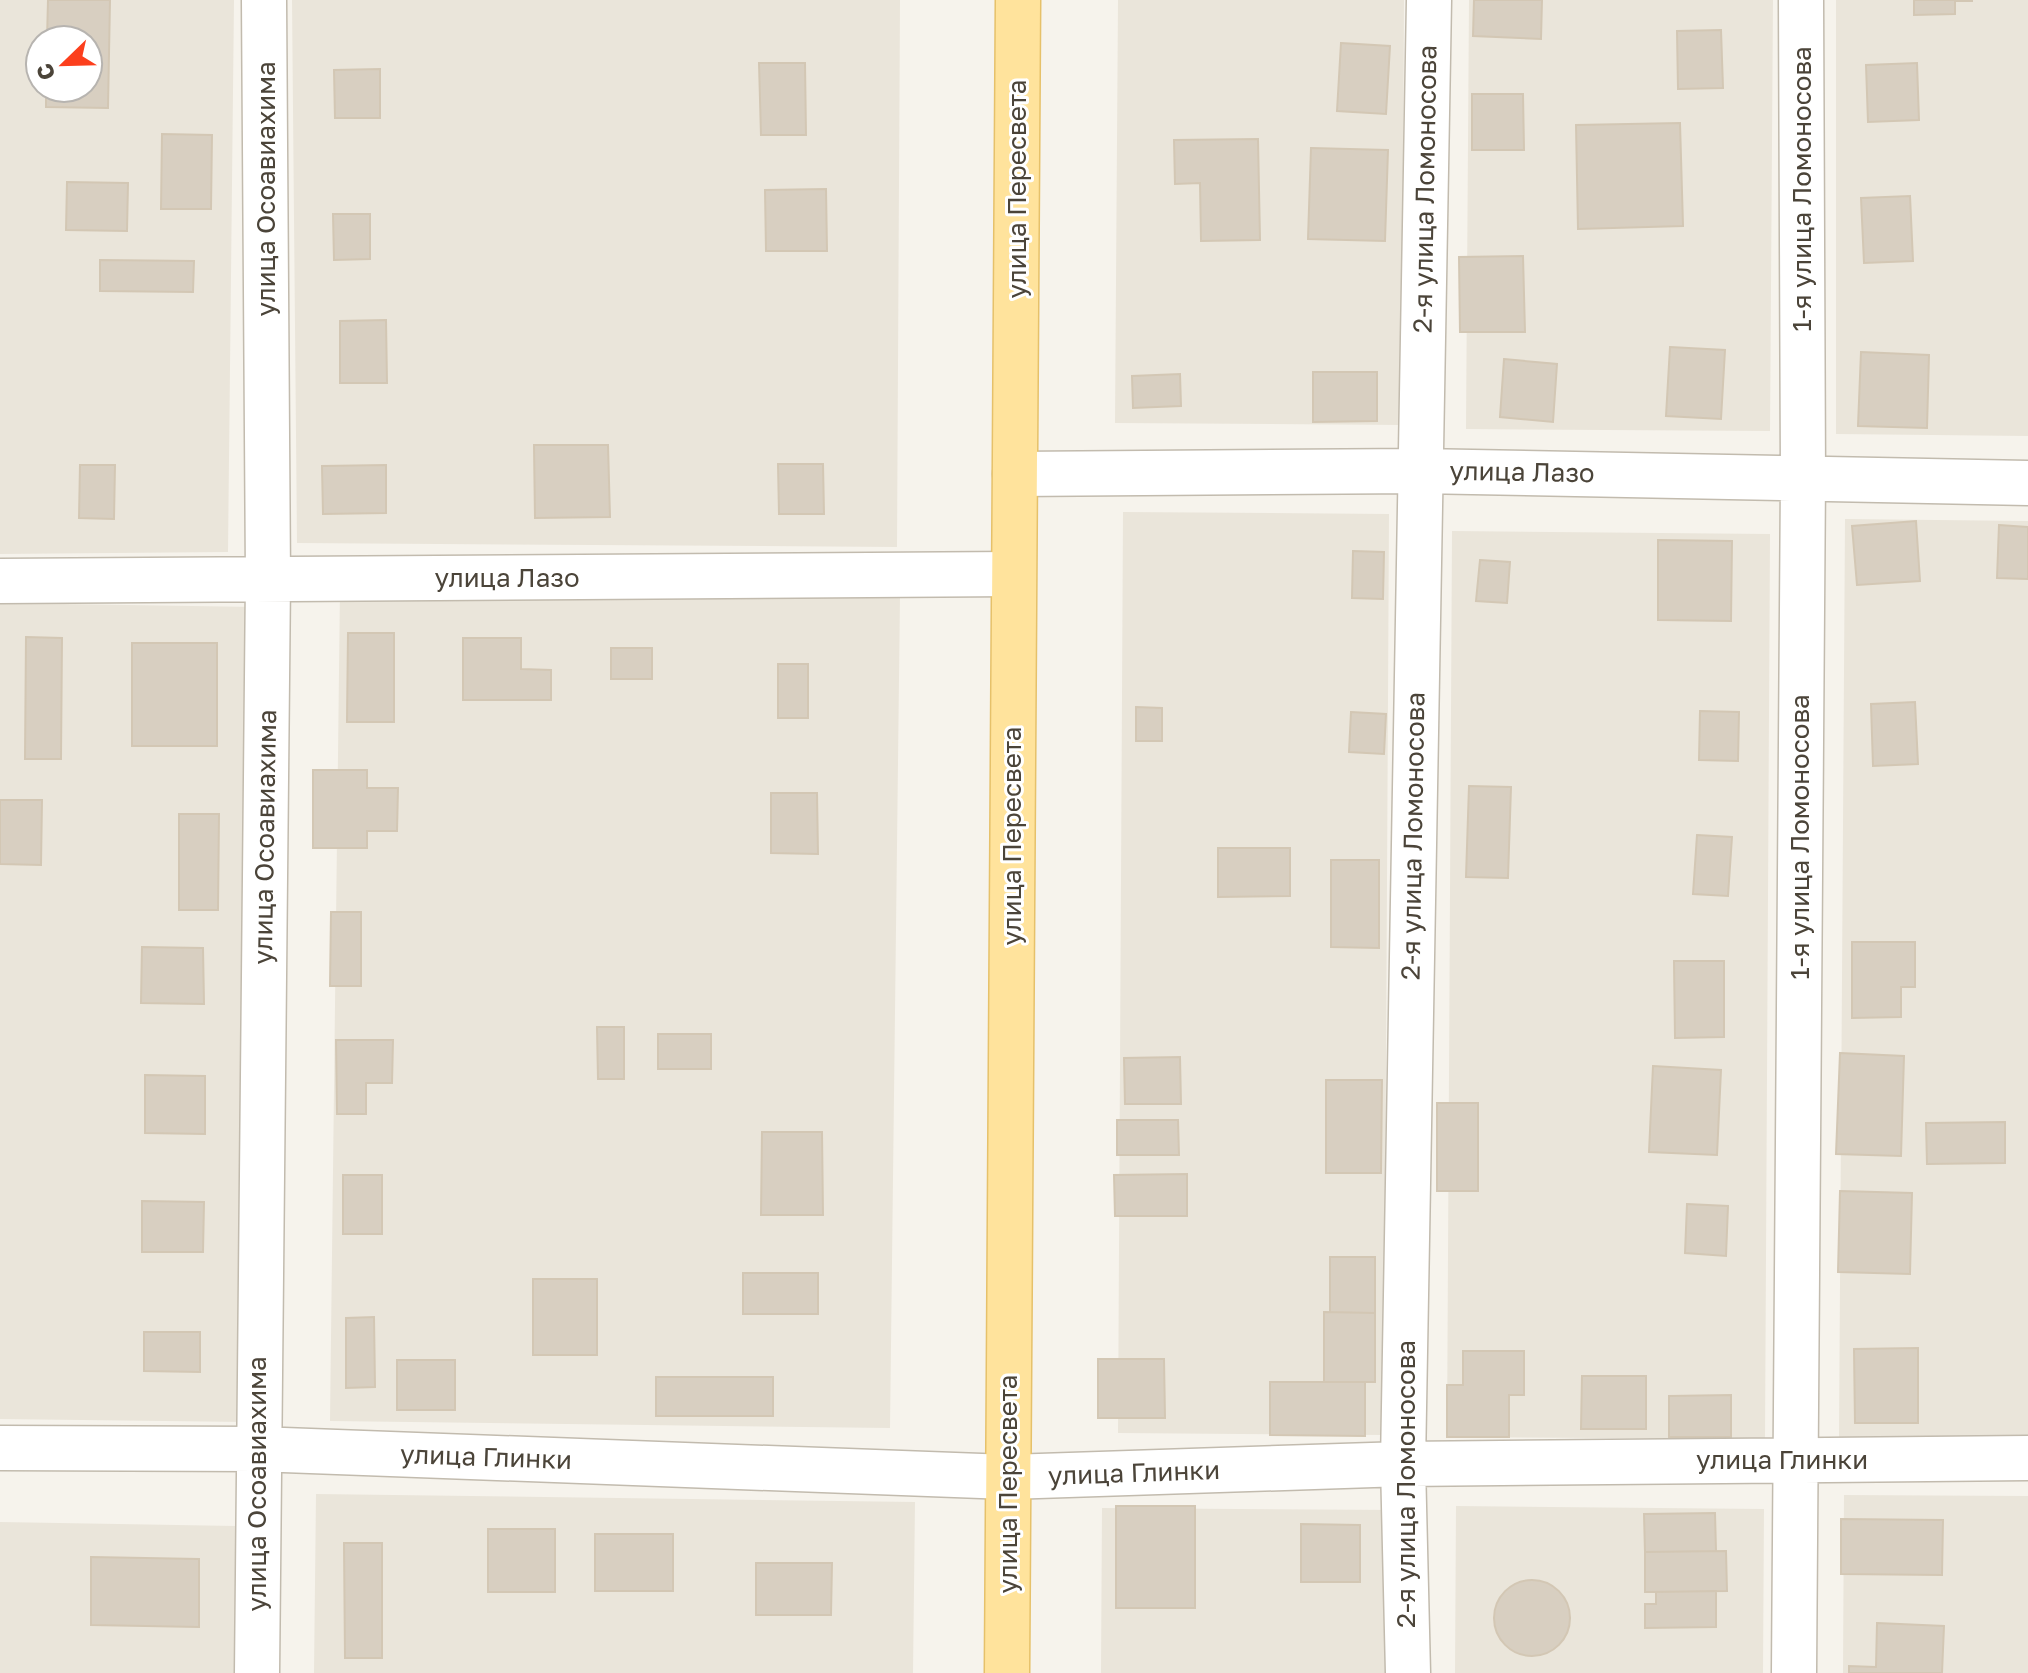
<svg xmlns="http://www.w3.org/2000/svg" width="2028" height="1673" font-family="'Golos Text',sans-serif">
<rect width="100%" height="100%" fill="#f6f3ec"/>
<path fill="#eae5da" fill-rule="evenodd" d="M0,0H234L228,552L0,554ZM40,40H88V88H40Z
M292,0H900L897,547L297,543Z
M1118,0H1404L1402,425L1115,423Z
M1469,0H1773L1770,431L1466,429Z
M1836,0H2028V436L1836,434Z
M1123,512L1389,514L1384,1435L1118,1433Z
M1845,519L2028,521V1438L1839,1437Z
M1452,531L1770,534L1765,1439L1447,1437Z
M340,589L900,596L890,1428L330,1421Z
M0,603L256,607L246,1422L0,1419Z
M316,1494L915,1502L913,1673H314Z
M1844,1495L2028,1496V1673H1843Z
M1456,1506L1764,1509L1763,1673H1455Z
M1102,1508L1399,1510L1398,1673H1101Z
M0,1522L236,1526L234,1673H0Z"/>
<path fill="#d8cfc1" stroke="#d3c7b4" stroke-width="2" d="M48,0H110L108,108L46,107V88H88V40H47Z
M1474,0H1542L1541,39L1473,36Z
M1914,0H1972V1H1955V14L1914,15Z
M1721,30L1723,88L1678,89L1677,31Z
M1341,43L1390,46L1386,114L1337,111Z
M759,63H805L806,135H761Z
M1917,63L1919,120L1868,122L1866,65Z
M380,69V118H335L334,70Z
M1472,94H1523L1524,150H1472Z
M1680,123L1683,226L1578,229L1576,125Z
M162,134L212,135L211,209H161Z
M1258,139L1260,240L1201,241L1200,183L1175,184L1174,140Z
M1311,148L1388,150L1385,241L1308,239Z
M67,182L128,183L127,231L66,230Z
M826,189L827,251H766L765,190Z
M1910,196L1913,261L1864,263L1861,198Z
M333,214H370V259L334,260Z
M1523,256L1525,332H1460L1459,257Z
M100,260L194,261L193,292L100,291Z
M386,320L387,383H340V321Z
M1670,347L1725,350L1721,419L1666,416Z
M1861,352L1929,355L1927,428L1858,426Z
M1504,359L1557,364L1553,422L1500,417Z
M1313,372H1377V421L1313,422Z
M1180,374L1181,406L1133,408L1132,376Z
M534,445H608L610,517L535,518Z
M778,464H823L824,514H779Z
M80,465H115L114,519L79,518Z
M386,465V513L323,514L322,466Z
M1916,521L1920,581L1857,585L1852,526Z
M1999,525L2028,527V579L1997,578Z
M1658,540L1732,541L1731,621L1658,620Z
M1353,551L1384,552L1383,599L1352,598Z
M1480,560L1510,562L1507,603L1476,601Z
M348,633H394V722H347Z
M26,637L62,638L61,759H25Z
M463,638H521V669L551,670V700H463Z
M132,643H217V746H132Z
M611,648H652V679H611Z
M778,664H808V718H778Z
M1915,702L1918,764L1873,766L1871,704Z
M1136,707L1162,708V741H1136Z
M1700,711L1739,712L1738,761L1699,760Z
M1351,712L1386,714L1384,754L1349,752Z
M313,770H367V788H398L397,831H367V848H313Z
M1469,786L1511,787L1508,878L1466,877Z
M771,793H817L818,854L771,853Z
M0,800H42L41,865L0,864Z
M179,814H219L218,910H179Z
M1697,835L1732,837L1728,896L1693,894Z
M1218,848H1290V896L1218,897Z
M1331,860H1379V948L1331,947Z
M331,912H361V986H330Z
M1852,942H1915V987H1901V1017L1852,1018Z
M142,947L203,948L204,1004L141,1003Z
M1674,961H1724V1037L1675,1038Z
M597,1027H624V1079H598Z
M658,1034H711V1069H658Z
M336,1040H393L392,1083H366V1114H337Z
M1840,1053L1904,1056L1901,1156L1836,1154Z
M1180,1057L1181,1104H1125L1124,1058Z
M1653,1066L1721,1070L1717,1155L1649,1152Z
M145,1075L205,1076V1134L145,1133Z
M1326,1080H1382L1381,1173H1326Z
M1437,1103H1478V1191H1437Z
M1117,1120H1178L1179,1155H1117Z
M2005,1122V1163L1927,1164L1926,1123Z
M762,1132H822L823,1215H761Z
M1187,1174V1216H1115L1114,1175Z
M343,1175H382V1234H343Z
M1840,1191L1912,1193L1910,1274L1838,1272Z
M142,1201L204,1202L203,1252H142Z
M1687,1204L1728,1206L1726,1256L1685,1253Z
M1330,1257H1375V1313L1330,1312Z
M743,1273H818V1314H743Z
M533,1279H597V1355H533Z
M1324,1312L1375,1313V1382H1324Z
M374,1317L375,1387L346,1388V1318Z
M144,1332H200V1372L144,1371Z
M1918,1348V1423H1855L1854,1349Z
M1463,1351H1524V1395H1509V1437H1447V1385H1463Z
M1098,1359H1164L1165,1418H1098Z
M397,1360H455V1410H397Z
M1582,1376H1646V1429H1581Z
M656,1377H773V1416H656Z
M1270,1382H1365V1436L1270,1435Z
M1731,1395V1437H1669V1396Z
M1116,1506H1195V1608H1116Z
M1715,1513L1716,1551L1645,1552L1644,1514Z
M1841,1519L1943,1520L1942,1575L1841,1574Z
M1301,1524L1360,1525V1582H1301Z
M488,1529H555V1592H488Z
M595,1534H673V1591H595Z
M344,1543H382V1658H345Z
M1726,1551L1727,1591L1645,1592V1552Z
M91,1557L199,1559V1627L91,1625Z
M756,1563H832L831,1615H756Z
M1494 1618a38 38 0 1 1 76 0a38 38 0 1 1-76 0Z
M1716,1591V1627L1645,1628V1604H1656V1592Z
M1877,1623L1944,1626L1942,1673H1849V1666L1876,1667Z"/>
<g fill="none" stroke-linecap="round" stroke-linejoin="round">
<g stroke="#c2bbae" stroke-width="47">
<path id="minor" d="M1015,474L1419,471L2028,483
M0,581L1013,574
M0,1448L257,1449L1008,1477L1403,1464L2028,1458
M257,1673L268,579L264,0
M1408,1673L1403,1464L1429,0
M1794,1673L1803,477L1801,0"/>
</g>
<g stroke="#e6c16a" stroke-width="47">
<path id="major" d="M1007,1673L1018,0"/>
</g>
<use href="#minor" stroke="#fff" stroke-width="44"/>
<use href="#major" stroke="#ffe39c" stroke-width="44"/>
</g>
<g text-anchor="middle" stroke-width="6" stroke-linejoin="round" paint-order="stroke">
<g font-size="26" fill="#4b4439" stroke="#fff">
<text transform="translate(266 189) rotate(-90)" y="9">улица Осоавиахима</text>
<text transform="translate(1017 189) rotate(-90)" y="9">улица Пересвета</text>
<text transform="translate(1425 189) rotate(-89)" y="9">2-я улица Ломоносова</text>
<text transform="translate(1802 189) rotate(-90)" y="9">1-я улица Ломоносова</text>
<text transform="translate(1522 472) rotate(1)" y="9">улица Лазо</text>
<text x="507" y="587">улица Лазо</text>
<text transform="translate(1012 836) rotate(-90)" y="9">улица Пересвета</text>
<text transform="translate(1413 836) rotate(-89)" y="9">2-я улица Ломоносова</text>
<text transform="translate(265 837) rotate(-89)" y="9">улица Осоавиахима</text>
<text transform="translate(1800 837) rotate(-90)" y="9">1-я улица Ломоносова</text>
<text transform="translate(486 1457) rotate(2)" y="9">улица Глинки</text>
<text x="1782" y="1469">улица Глинки</text>
<text transform="translate(1134 1473) rotate(-2)" y="9">улица Глинки</text>
<text transform="translate(257 1484) rotate(-90)" y="9">улица Осоавиахима</text>
<text transform="translate(1008 1484) rotate(-90)" y="9">улица Пересвета</text>
<text transform="translate(1406 1484) rotate(-90)" y="9">2-я улица Ломоносова</text>
</g>
</g>
<g transform="translate(64 64) rotate(247)"><circle r="38" fill="#ffffff" stroke="#b7b4b0" stroke-width="2"/>
<path d="M0-6L14 30L0 20L-14 30Z" fill="#fc3f1d"/>
<text y="-12" font-size="22" font-weight="bold" text-anchor="middle" fill="#4b4439">С</text>
</g>
</svg>
